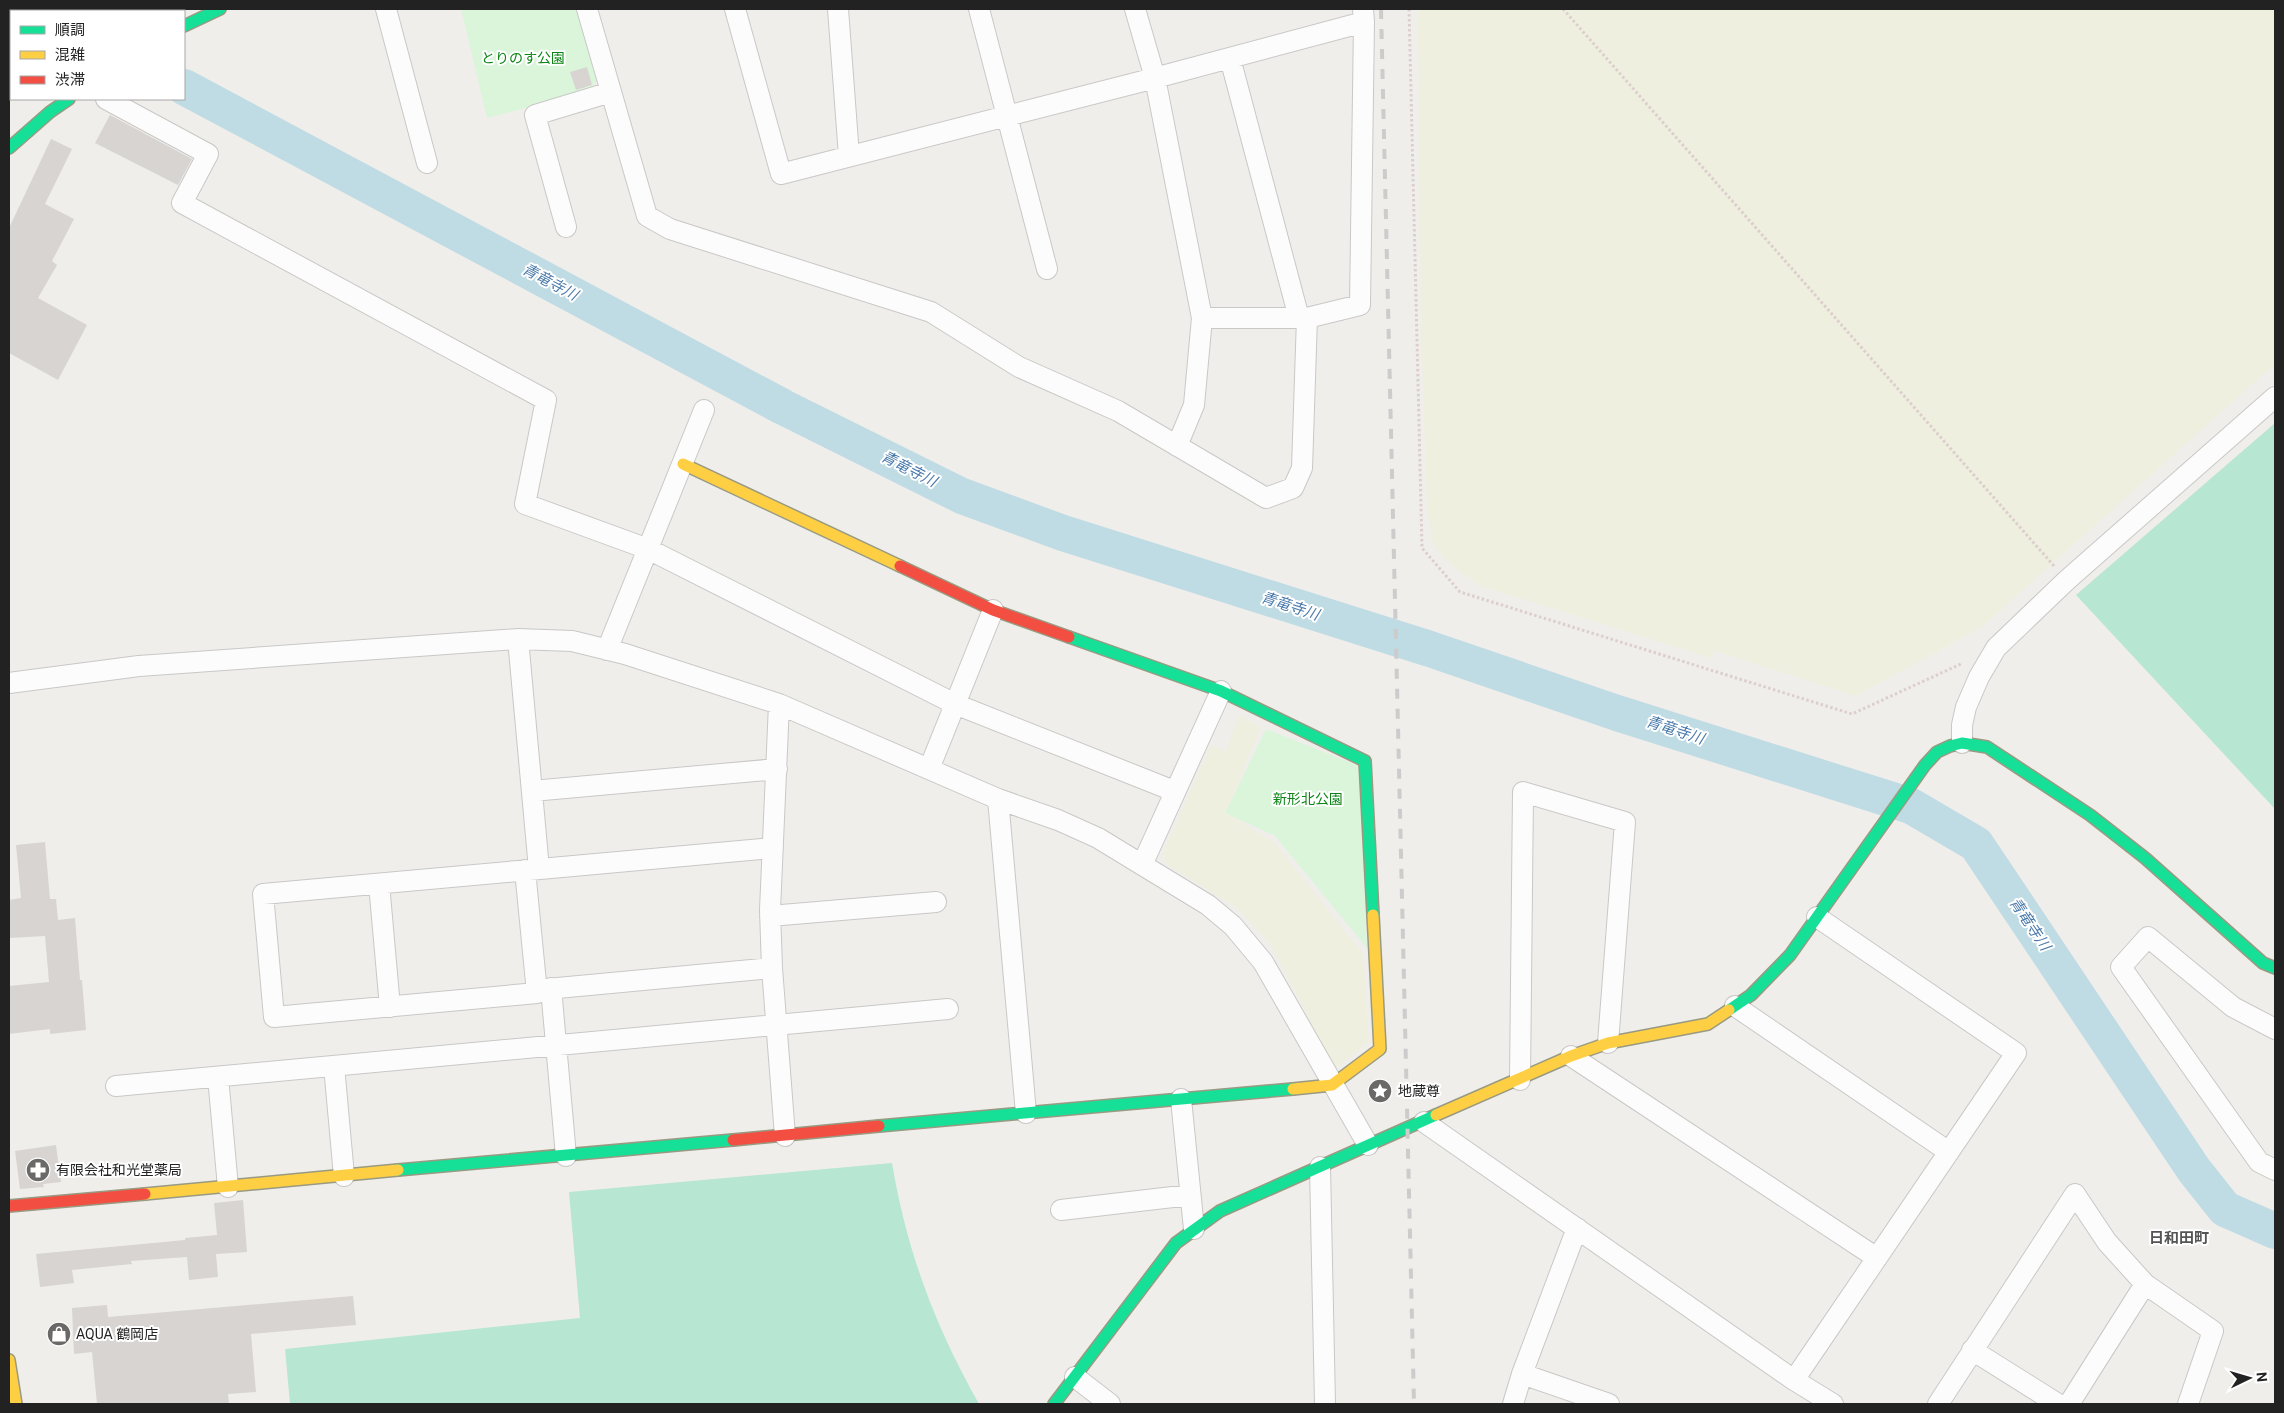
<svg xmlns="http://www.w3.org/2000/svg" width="2284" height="1413" font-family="Roboto,'Noto Sans JP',sans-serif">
<rect width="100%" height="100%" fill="#f0eeeb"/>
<path fill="#efefdf" d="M1418,9H2275V364L1982,627L1856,696L1715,651L1711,658L1484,587L1462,574L1443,557L1432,540L1427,511L1421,326Z
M1239,715L1261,727L1225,813L1274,842L1363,954L1369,1042L1335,1069L1271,945L1236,907L1166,864L1163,853L1211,745L1226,751Z"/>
<path fill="#daf5da" d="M461,9H581L598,73C596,85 593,88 582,93L487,118Z
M1266,729L1359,766L1367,948L1275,836L1225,813Z"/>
<path fill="#b7e6d2" d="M2275,423V809L2076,595Z
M892,1163C907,1252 935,1326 979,1404H290L285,1349L580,1318L569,1192Z"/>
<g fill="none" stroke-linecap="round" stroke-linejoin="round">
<path stroke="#bfdbe3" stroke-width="36" d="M37,9L41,11
M184,87L783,407L962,496L1063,533L1430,649L1617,713L1911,806L1976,844L2194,1170L2225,1209L2275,1231"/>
</g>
<path fill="#d7d4d2" d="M587,67L592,85L576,90L570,72Z
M110,115L192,159L178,185L95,143Z
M51,139L72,149L45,204L74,219L52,261L57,265L38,298L87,325L58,380L9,353V228Z
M45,842L50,899H56L58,920L75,918L80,980H82L86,1030L50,1034V1029L9,1034V986L49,982L45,936L9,938V900L21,898L16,845Z
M56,1145L61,1182L43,1184L44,1187L20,1189L15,1151Z
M243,1200L247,1252L216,1254L218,1277L189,1280L187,1257L131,1261L132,1264L72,1270L74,1283L40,1287L36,1254L185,1240V1238L217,1235L214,1203Z
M353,1296L356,1325L251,1334L256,1392L228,1394L229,1404H97L92,1352L74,1354L72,1308L107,1305L108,1317Z"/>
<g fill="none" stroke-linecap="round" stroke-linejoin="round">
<g stroke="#c9c8c7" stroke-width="22">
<path id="street" d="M386,9L427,163
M587,9L647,216L670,229L931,312L1019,367L1118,411L1266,498L1293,488L1302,468L1307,318H1202
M735,9L781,174L1155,78L1135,9
M838,9L849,156
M979,9L1047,269
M1230,58L1299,318
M106,99L208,154L182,203L546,400L525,504L648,549L955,704L1174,791
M566,227L535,115L611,92
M1307,318L1360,305L1364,22
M1177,446L1194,405L1202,318L1155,78L1364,22L1363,9
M518,639L539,869
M607,650L704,410
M9,683L139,666L518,639L572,641L625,654L779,704L998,799L1058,820L1098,838L1208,905L1233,926L1263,962L1368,1145
M779,704L770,910L772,968L785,1136
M1962,743V725L1966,707L1979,677L1996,648L2067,580L2275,397
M929,769L993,610
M532,791L777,769
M998,799L1026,1113
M1142,865L1221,691
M525,870L537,993L274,1017L263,894C433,879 603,863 773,848
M379,884L390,1007
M770,916L936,902
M551,988L566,1156
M536,990L772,968
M1735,1006L1949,1152
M2275,1029L2233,1007L2148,937L2121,967L2259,1162L2275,1170
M1571,1056L1877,1258
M334,1066L344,1176
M218,1077L228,1187
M1520,1080L1523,792L1625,822L1608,1043
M116,1086L948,1009
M1181,1099L1194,1229
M1424,1122L1794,1380L1833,1404
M1320,1167L1325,1404
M1061,1210L1190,1195
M1972,1350L2058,1404
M1522,1374L1609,1404
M1075,1377L1110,1404
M1794,1380L2016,1053L1817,917
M1513,1404L1522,1374L1577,1228
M1938,1404L2075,1194L2107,1242L2145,1284L2213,1331L2188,1404
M2069,1404L2145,1284"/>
</g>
<g stroke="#999a82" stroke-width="14">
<path id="fast" d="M184,26L220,9
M9,148L50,112L69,99
M1069,637L1221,691L1365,761L1373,915
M1729,1010L1751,995L1790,955L1925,765L1937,752L1950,746L1962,743L1987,747L2090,815L2145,858L2263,963L2275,968
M879,1126L1293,1089
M398,1170L733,1140
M1054,1404L1176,1243L1220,1211L1436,1115"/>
</g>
<g stroke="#999a82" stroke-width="14">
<path id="slow" d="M683,464L900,566
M1293,1089L1332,1085L1380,1049L1373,915
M1436,1115L1571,1056L1608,1043L1708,1024L1729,1010
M145,1194L398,1170
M9,1360L16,1404"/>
</g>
<g stroke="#999a82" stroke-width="14">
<path id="jam" d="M900,566L993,610L1069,637
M733,1140L879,1126
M9,1206L145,1194"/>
</g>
<path stroke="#dccecd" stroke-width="3" stroke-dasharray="2.5 2.5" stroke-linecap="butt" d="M1409,9L1422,548L1460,592L1852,714L1963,663
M1563,9L2055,567"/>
<use href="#street" stroke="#fdfcfc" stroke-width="20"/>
<use href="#fast" stroke="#16e098" stroke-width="11"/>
<use href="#slow" stroke="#ffcf43" stroke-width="11"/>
<use href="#jam" stroke="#f24e42" stroke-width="11"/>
<path stroke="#ccc" stroke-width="4" stroke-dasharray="10 10" stroke-linecap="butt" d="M1381,9L1414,1404"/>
</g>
<defs>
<g id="sight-disc" transform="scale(1.25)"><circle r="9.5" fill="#6a6968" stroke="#fff"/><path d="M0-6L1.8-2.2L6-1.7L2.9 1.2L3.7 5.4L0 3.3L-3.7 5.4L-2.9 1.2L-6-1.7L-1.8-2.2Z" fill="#fff"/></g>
<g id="pharmacy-disc" transform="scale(1.25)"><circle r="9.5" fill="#6a6968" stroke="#fff"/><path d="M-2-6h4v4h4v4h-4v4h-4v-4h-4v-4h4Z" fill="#fff"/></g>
<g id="shop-disc" transform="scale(1.25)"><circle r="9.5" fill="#6a6968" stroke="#fff"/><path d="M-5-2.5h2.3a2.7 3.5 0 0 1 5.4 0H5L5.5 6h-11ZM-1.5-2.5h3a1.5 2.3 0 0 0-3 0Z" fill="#fff"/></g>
</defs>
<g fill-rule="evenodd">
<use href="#sight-disc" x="1380" y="1091"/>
<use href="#pharmacy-disc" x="38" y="1170"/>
<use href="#shop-disc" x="59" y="1334"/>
</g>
<g text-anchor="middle" stroke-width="4" stroke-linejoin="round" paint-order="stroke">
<g font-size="14" fill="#0c8416" stroke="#fff">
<text x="523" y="63">とりのす公園</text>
<text x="1308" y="804">新形北公園</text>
</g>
<g font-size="14" fill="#222" stroke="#fff" text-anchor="start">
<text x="1398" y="1096">地蔵尊</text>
<text x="56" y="1175">有限会社和光堂薬局</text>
<text x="76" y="1339">AQUA 鶴岡店</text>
</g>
<g font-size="15" font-style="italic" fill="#4a7aab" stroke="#fff">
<text transform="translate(550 282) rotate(28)" y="5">青竜寺川</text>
<text transform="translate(909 469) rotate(27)" y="5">青竜寺川</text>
<text transform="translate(1290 606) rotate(18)" y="5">青竜寺川</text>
<text transform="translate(1675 730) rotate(18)" y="5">青竜寺川</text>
<text transform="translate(2030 924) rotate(56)" y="5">青竜寺川</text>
</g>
<g font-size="15" font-weight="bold" fill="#555" stroke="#fff">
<text x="2179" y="1243">日和田町</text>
</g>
</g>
<rect width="2284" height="1413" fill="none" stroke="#222222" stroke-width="20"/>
<rect x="10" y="10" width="175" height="90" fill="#ffffff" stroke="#a7a7a7"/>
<rect x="20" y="26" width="25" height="8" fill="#16e098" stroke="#a7a7a7"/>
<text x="55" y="35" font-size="15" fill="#222222">順調</text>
<rect x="20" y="51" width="25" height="8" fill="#ffcf43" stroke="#a7a7a7"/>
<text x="55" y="60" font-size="15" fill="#222222">混雑</text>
<rect x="20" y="76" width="25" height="8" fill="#f24e42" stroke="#a7a7a7"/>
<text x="55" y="85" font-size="15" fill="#222222">渋滞</text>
<g transform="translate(2249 1378) rotate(85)" stroke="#ffffff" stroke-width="4" paint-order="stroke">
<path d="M0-4L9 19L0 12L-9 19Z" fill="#222222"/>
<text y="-8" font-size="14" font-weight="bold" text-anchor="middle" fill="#222222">N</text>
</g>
</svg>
